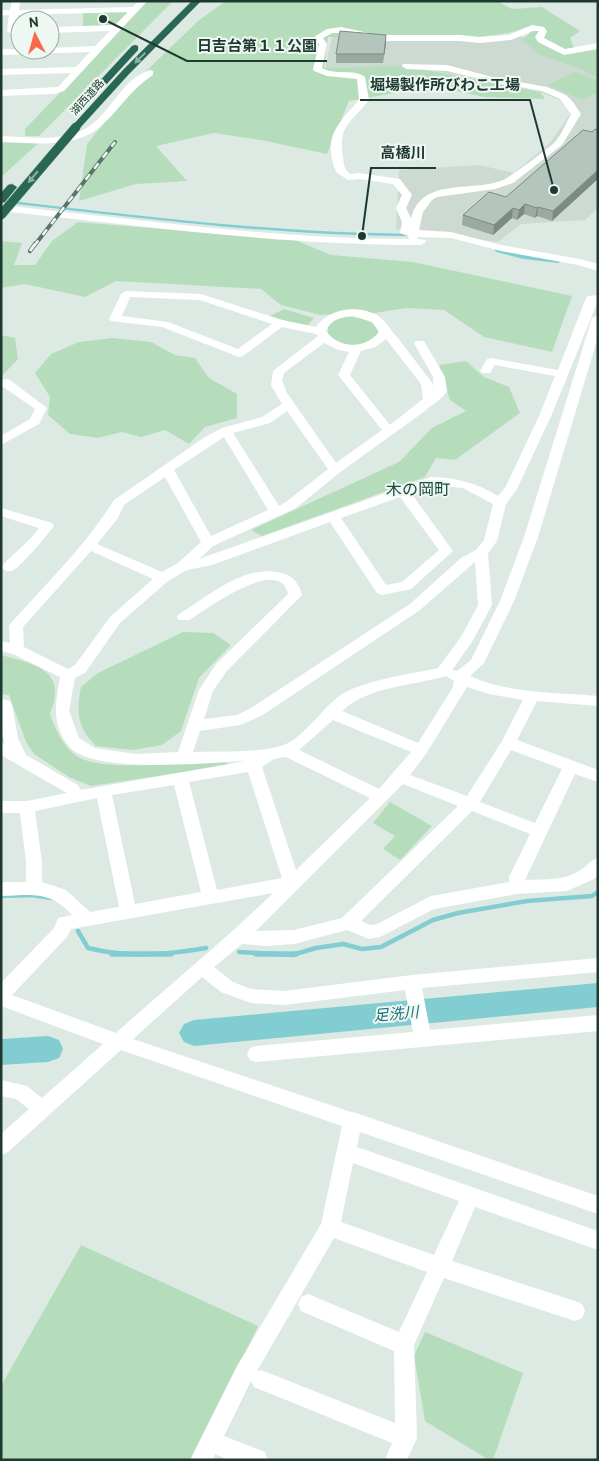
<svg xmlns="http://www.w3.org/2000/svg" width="599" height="1461" font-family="Overpass,'Noto Sans JP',sans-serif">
<rect width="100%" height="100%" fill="#ddeae3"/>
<path fill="#ccdad2" d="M521,36L598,71V208L585,220L521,224L498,242L396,229L399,170L479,165L514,173L549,144L572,112L562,101L538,91L413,67L325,68L332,37L478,40Z"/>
<path fill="#b5ddbc" d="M148,1H173L39,136H25V129Z
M226,1H496L512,9L542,7L580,31L570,38L574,48L598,49V75L594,76L581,69L540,55L522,40L533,30L531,26L509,33L478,37H328L324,68L396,66L422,69L540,92L545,99L484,97L446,89L400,92L349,101L327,154L261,140L214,133L156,146L187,181L136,184L79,201L87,144L146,71L198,21Z
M124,11L128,14L116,25L83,28V12Z
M575,72L598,81V92L582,100L547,85Z
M41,141L1,177V142Z
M78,222L295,240L331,255L413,262L572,296L552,352L484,337L444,310L406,308L375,313L320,315L281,305L261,289L116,281L85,297L25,284L1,288V241L22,243L14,265H35L52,241Z
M284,309L314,318L306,327L270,316Z
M346,317C359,317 368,318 378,327V335C363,348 342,348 328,334V326L335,320Z
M1,335L15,338L18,359L1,377Z
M112,338L151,342L175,355L195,358L209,378L237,394V418L205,427L189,444L165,430L141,437L122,432L98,438L70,434L48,415L50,397L35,373L51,354L79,342Z
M466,361L484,377L509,387L520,413L455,460L436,458L425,477L262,536L251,530L399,462L432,428L466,411L450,400L439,365Z
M183,632L213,633L231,645L199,678L181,731L162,745L133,750L96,746C77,727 76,713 81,687L98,673Z
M1,655C22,661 58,666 55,695C55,702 52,708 50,714C56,731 64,749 80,758C109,772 188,762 222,760L230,765L91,786L69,777L34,754L26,742L9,695L1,694Z
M390,802L432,826L400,860L383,849L395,836L373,823Z
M81,1245L258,1326L194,1460H1V1386Z
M425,1332L523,1373L493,1460H489L425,1421L414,1356Z"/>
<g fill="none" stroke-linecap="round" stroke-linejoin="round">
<path stroke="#82cdd2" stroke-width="2.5" d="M1,201C138,217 273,234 411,235"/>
<path stroke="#82cdd2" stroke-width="4" d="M497,250L524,257L558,261"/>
<path stroke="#82cdd2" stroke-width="4.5" d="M1,896L32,895L52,898
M78,931L88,948C128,958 166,955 206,948
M239,952L292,955L316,948L343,944L362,949L381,947L433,920L458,913L527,901L592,896L598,892"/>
<path stroke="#82cdd2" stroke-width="5.5" d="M112,954H171
M256,954H296"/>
<path fill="#82cdd2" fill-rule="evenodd" d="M598,983V1007L194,1046L184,1042L179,1033L184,1024L194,1020Z
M48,1036L59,1040L63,1049L59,1058L48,1062L1,1065V1039Z"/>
<g stroke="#bcc4c1" stroke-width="1">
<path id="highway" d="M192,1H201L129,74L79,129H73V125L123,70Z
M135,45L138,46V50L103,88H97V84L132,46Z
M12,184L17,187L5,202L1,203V193L8,185Z"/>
</g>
<path fill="#fff" fill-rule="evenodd" d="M12,1H20L19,10L133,7L138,1H147L64,91L54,94L1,96V90L58,87L71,73L1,75V69L76,67L90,52L1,55V49L50,50V48L95,46L110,31L50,33V27L115,25L128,12L18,15L15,31L11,34L7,31L9,15L1,16V10H10Z
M532,25L544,27L547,31L544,38L565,49L598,43V49L564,55L538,42L535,37L539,31H533L511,40L480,43L460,41H378L341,33H332L323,38L327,44L322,68C335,76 353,68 365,77L369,100C351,123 338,125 343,157C344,165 344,169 350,174L359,173L400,179L412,195L406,208L411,218C423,176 471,193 503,180C512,176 549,148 556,141C562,133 566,123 571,114L560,99L542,91L496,83L447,71L406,69L402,66L403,64L447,65L496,78L547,87L566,95L573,102L581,114L562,145L513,183L495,189L437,197L432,200L423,212L419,230L451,232L501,245L580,259L598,264V271L578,265L501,251L451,238L418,237L417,239L425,240L426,242L421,245C281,245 141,226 1,211V205C137,219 273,239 409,239L408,236L400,233L402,222L396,208L402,195L393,184L359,179L348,180L336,172C322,137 338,124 359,100L357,79L327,76L314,71L313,69L319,44L314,37L327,29L341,27L378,35H460L480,37L509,35Z
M150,70L153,71V75C132,88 120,109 101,126C76,149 33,143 1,142V136C28,137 61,142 85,129C110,115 121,79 150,70Z
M126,291L201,294L282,320L316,327C329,307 363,304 381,318C388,324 391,331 397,337L433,384L434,393L433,377L414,343L416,341H424L445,377L447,391C442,400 433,403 425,411L339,473L296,508L213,546L199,559L431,477C457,478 477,483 498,496L505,488L540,414L555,376L495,365L490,373H482L480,371L487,359L491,358L558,370L586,298L588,296L598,295V301L552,414L517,489L506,504L497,541L488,553L492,605L472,642L452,670L457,671L471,660L500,601L524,537L592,318L598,315V337L538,537L514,601L484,663L470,676C509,694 555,692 598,696V706L537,701L517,740L598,770V782L575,774L525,880C544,879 566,881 582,869C588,865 591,860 598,858V875L594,879L567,891L517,894L434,909L380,937L369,939L347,930L294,944L267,946L242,944L214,967L233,982L251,989L284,991L412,975L598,958V972L422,988L430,1030L598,1015V1031L256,1062L250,1060L247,1054L250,1048L256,1046L413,1032L405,990L284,1005L251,1003L221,992L202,977L133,1039L351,1112H353L598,1196V1214L360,1132L357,1147L598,1231V1250L475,1207L452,1261L575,1301L582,1304L585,1311L582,1318L575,1321L444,1278L414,1345L417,1438L407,1460H385L392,1443L254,1387L251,1381L224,1436L265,1452L268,1460H229L215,1454L213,1460H190L237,1366L321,1224L342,1126L121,1050L8,1152L1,1155V1134L29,1109L16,1099L1,1096V1080L27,1086L42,1098L103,1044L1,1006V983L54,928L58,918L72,915C50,890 31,895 1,896V882H26V862L20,813H1V801H27L67,793L1,755V742L5,744L1,730V699L10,701L12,705L18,738L26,755L78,785L81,790L246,761C210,762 88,776 67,744C51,722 56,702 60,677L13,654L1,651V641L10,643L9,626L11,623C47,583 86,545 114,500L205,437L222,428L262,417L282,404L271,385L273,371L318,336L316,334L282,327L243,356L239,357L162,327L111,321L109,319L121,294ZM130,297L200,300L272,324L238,349L168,322L122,316ZM353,316L372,322L379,332C366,349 339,350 326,331C331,319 341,317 353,316ZM386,339L421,384L423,399L390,425L350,375L361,351L375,347ZM324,343L338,350L349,352L338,375L382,430L336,463L287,393L282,381L284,373ZM287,411L328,469L286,502L279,506L233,433L270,423ZM224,437L268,510L211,536L174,470ZM165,477L201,542L178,563L162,572L97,544L118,518L124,505ZM432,485L463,488L493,504L484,540L476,550L461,558L410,604L251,708L237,715L204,719L213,691L226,672L302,595C299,584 294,576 282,573C245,563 209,596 179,614L177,617L179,620H189C206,610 279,554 288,594L216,664L199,690L178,752L135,754L95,748L79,738L69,711L75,678L85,673L120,623L168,581L187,570L212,565L330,522L377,593L382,595L411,589L453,551L411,493ZM400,497L439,550L402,582L386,585L341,518ZM91,551L153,579L110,617L75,665L68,669L24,647L23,627ZM475,562L478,605L461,637L438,668C410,674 366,680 342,694C324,706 301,741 281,746C259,753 217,751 193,752L200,731L240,725L261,716L420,610ZM446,676L454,681L453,687L418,743L342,711C369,686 412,686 446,676ZM467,687L489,694L523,700L502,741L467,796L410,775L426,754ZM333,720L411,752L379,789L299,750ZM511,750L562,769L535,823L480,802ZM286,757L370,798L296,870L262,767L274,759ZM248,772L282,878L217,890L189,782ZM403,784L458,806L342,918L294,930L256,931ZM174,785L201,892L135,904L112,795ZM97,798L119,907L90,912L66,890L42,882V862L35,811ZM472,811L530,834L509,877V882L431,896L377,924L370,925L361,921ZM273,893C223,942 168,986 116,1033L12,995L67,937L71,929ZM353,1163L459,1201L434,1255L341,1222ZM334,1238L427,1272L399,1332L308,1294L301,1297L298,1304L301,1311L394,1351L395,1423L261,1370L257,1371Z
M6,379L10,380L47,408L39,424L1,445V436L30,419L35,409L2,386V380Z
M1,508L52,523L54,526C48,534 20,568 12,571C9,572 8,571 4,570L2,567L4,564C16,551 29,542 39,528L1,516Z"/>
<use href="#highway" fill="#296755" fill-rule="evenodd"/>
<g stroke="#58766b" stroke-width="4">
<path id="rail-far1" d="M34,246L115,142"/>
</g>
<g stroke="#58766b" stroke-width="4.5">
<path id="rail" d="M30,251L35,244"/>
</g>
<use href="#rail-far1" stroke="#eef7f1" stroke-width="2.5" stroke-dasharray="7" stroke-linecap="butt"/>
<use href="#rail" stroke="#eef7f1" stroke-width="3" stroke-dasharray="9" stroke-linecap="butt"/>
<g stroke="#bcc4c1" stroke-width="10" stroke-linecap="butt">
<path id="highway-bridge" d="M1,215L76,127"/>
</g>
<use href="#highway-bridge" stroke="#296755" stroke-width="9"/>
</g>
<path fill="#9aa9a2" d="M386,35L383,63H336V54Z
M583,130L552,221L537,216L535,218L524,214L517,220L512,218L493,235L462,225L463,215L506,197Z"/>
<path fill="#7d8a84" d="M386,35V44L383,63L384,54Z
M598,170V179L552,221L553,211Z
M525,204L524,214L517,220L519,210Z
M538,207L537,216L535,218L537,208Z
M513,208L512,218L493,235L494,225Z"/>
<path fill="#b3c5bc" stroke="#7d8a84" d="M340,31L386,35L384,54H336Z
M595,129L598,130V170L553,211L538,207L537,208L525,204L519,210L513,208L494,225L463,215L489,192L506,197L583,130L592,132Z"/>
<defs><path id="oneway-solid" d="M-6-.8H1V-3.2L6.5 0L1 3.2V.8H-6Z" transform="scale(1.25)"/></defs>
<g fill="#8cafa3">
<use href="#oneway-solid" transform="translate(140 58) rotate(135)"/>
<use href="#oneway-solid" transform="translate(33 177) rotate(130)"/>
</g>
<g text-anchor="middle" stroke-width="4" stroke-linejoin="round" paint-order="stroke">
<g font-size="11" fill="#1e3a30" stroke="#eef7f1">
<text transform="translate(87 97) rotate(-48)" y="4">湖西道路</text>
</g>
<g font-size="15" font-style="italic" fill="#177077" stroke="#eef7f1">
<text transform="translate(396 1014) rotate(-5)" y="5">足洗川</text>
</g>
<g font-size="16" fill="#1a4c3c" stroke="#eef7f1">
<text x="418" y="495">木の岡町</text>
</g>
</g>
<path fill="none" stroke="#1e3a30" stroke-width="2" d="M103 19L187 61H327M554 190L530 100H360M362 236L371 168H436"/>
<g fill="#1e3a30" stroke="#eef7f1" stroke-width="2">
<circle cx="103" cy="19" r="5"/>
<circle cx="554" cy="190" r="5"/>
<circle cx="362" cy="236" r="5"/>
</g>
<g font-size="15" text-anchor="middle" font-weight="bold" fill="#1e3a30" stroke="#eef7f1" stroke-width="4" stroke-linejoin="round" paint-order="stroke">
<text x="257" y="51">日吉台第１１公園</text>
<text x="445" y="90">堀場製作所びわこ工場</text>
<text x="403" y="158">高橋川</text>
</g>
<rect width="599" height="1461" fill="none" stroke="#1e3a30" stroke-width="5"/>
<g transform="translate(35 35) rotate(354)"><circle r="24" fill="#eef7f1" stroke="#9baba4"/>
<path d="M0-4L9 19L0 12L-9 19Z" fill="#f8694e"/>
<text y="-8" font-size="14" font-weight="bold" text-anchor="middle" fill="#1e3a30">N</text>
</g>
</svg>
